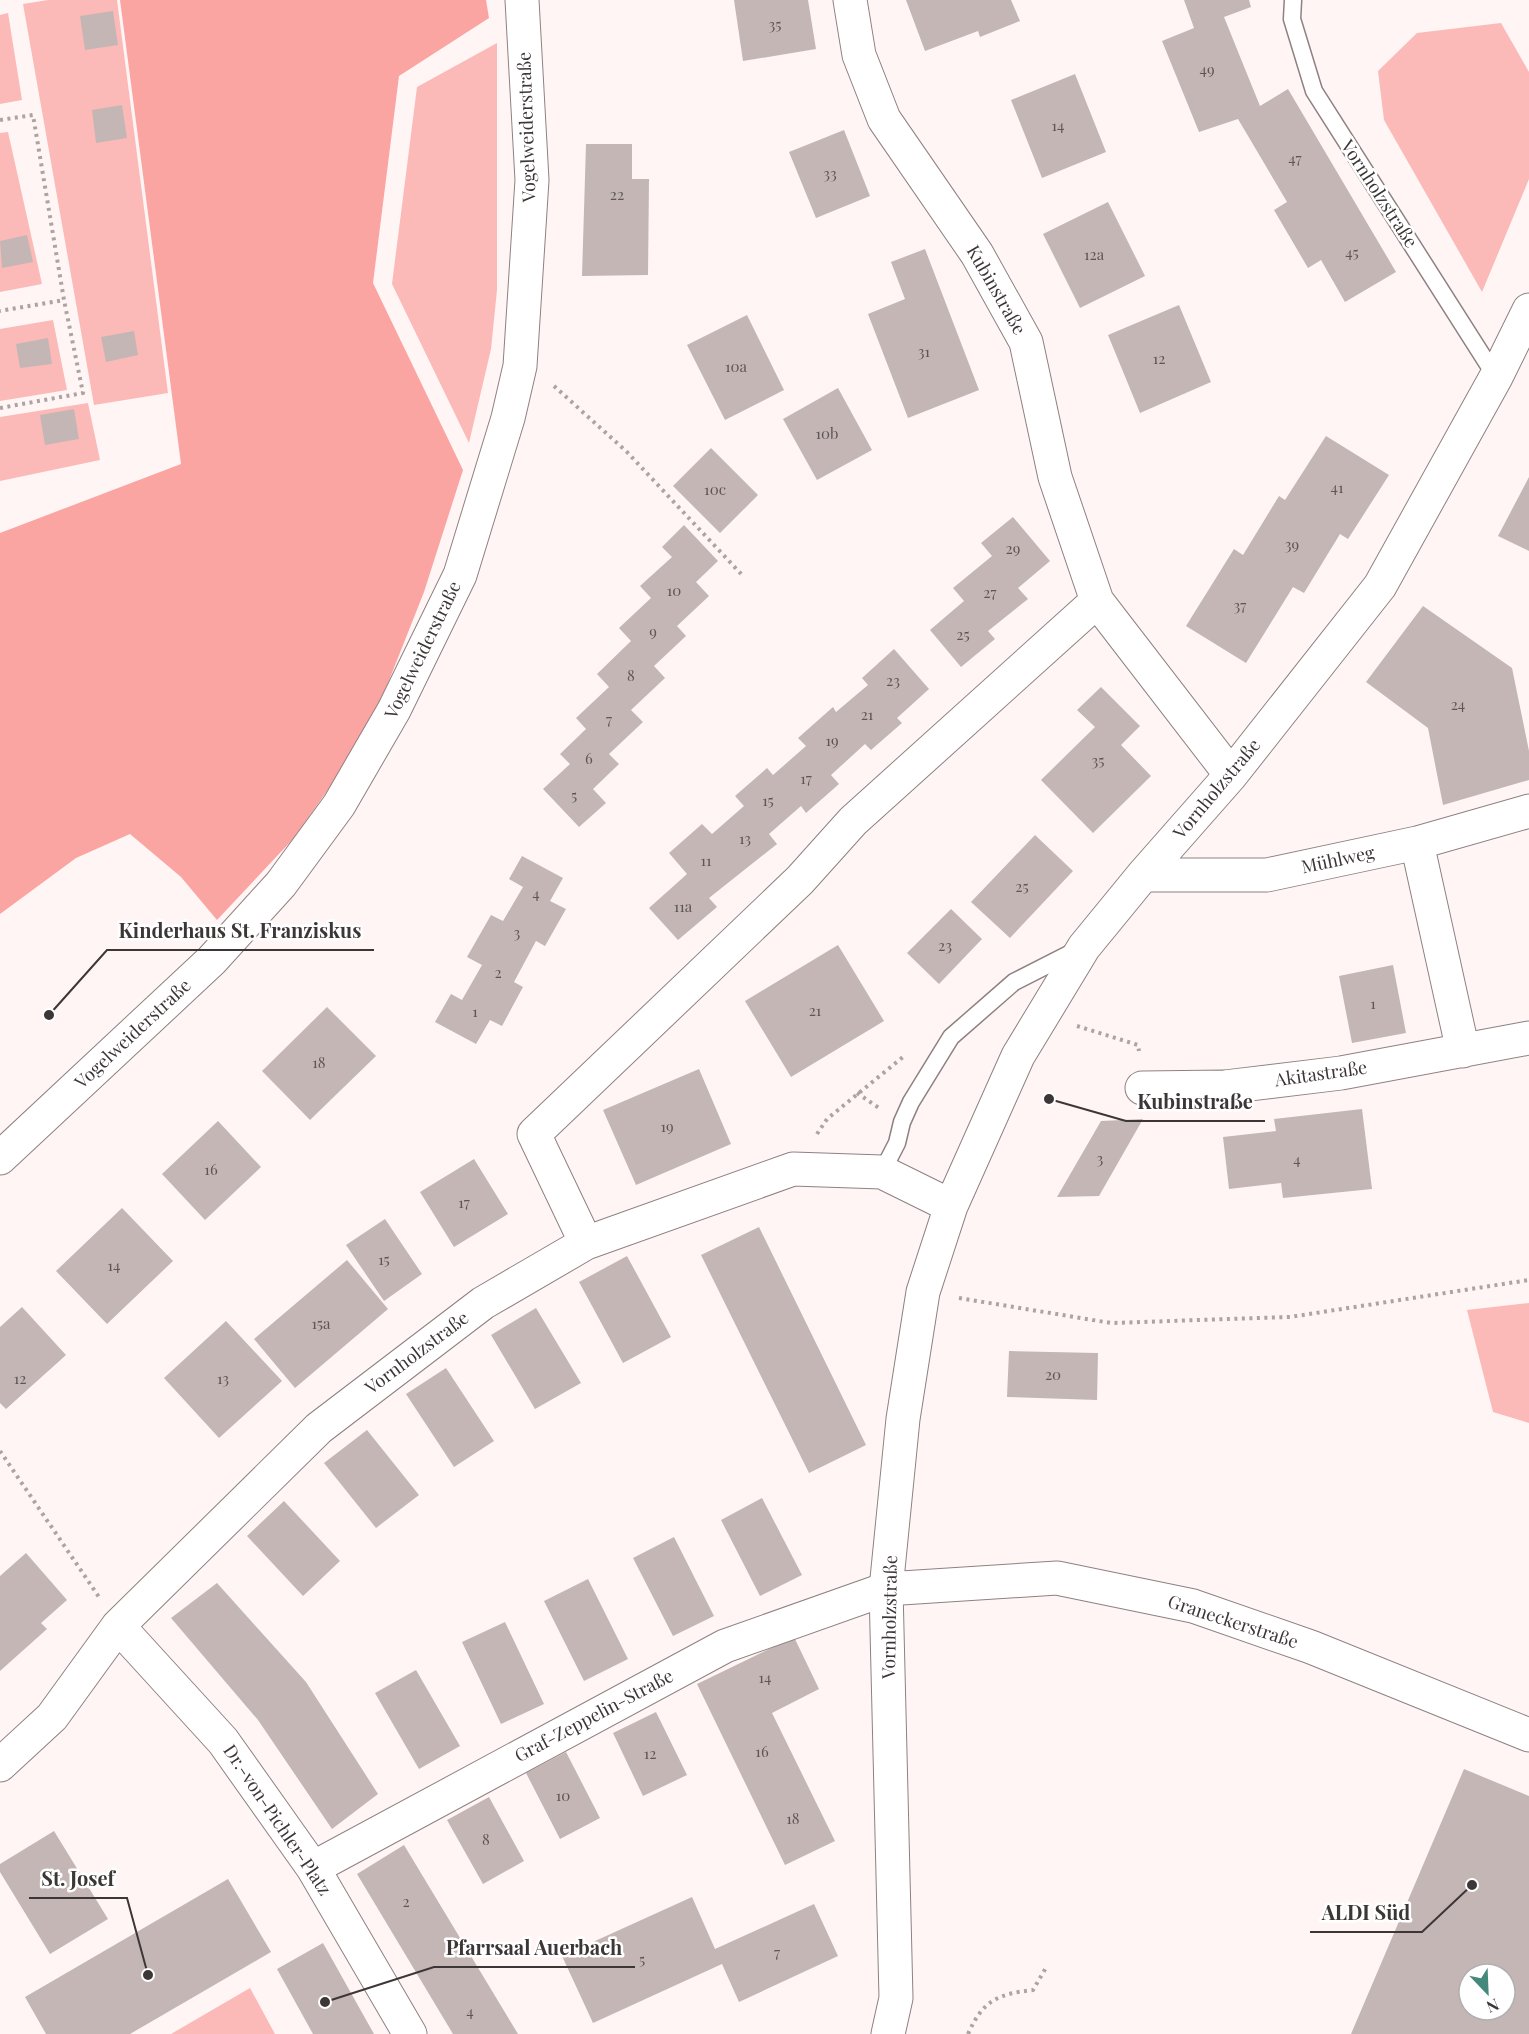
<svg xmlns="http://www.w3.org/2000/svg" width="1529" height="2034" font-family="'Playfair Display',serif">
<rect width="100%" height="100%" fill="#fff5f5"/>
<path fill="#fbbab7" d="M48,0H117L168,393L94,405L23,4Z
M8,13L22,100L0,104V15Z
M1501,23L1529,72V179L1482,292L1384,120L1378,71L1417,33Z
M497,43V290L491,349L469,443L392,284L417,87Z
M8,132L42,284L0,292V133Z
M53,320L67,390L0,401V329Z
M88,403L100,460L0,481V417Z
M1529,1303V1423L1493,1412L1467,1310Z
M250,1988L275,2034H171Z"/>
<path fill="#faa5a2" d="M120,0H486L489,18L399,76L373,283L463,470L424,592L369,731L294,838L217,920L181,877L130,834L76,858L0,914V533L181,464Z"/>
<path fill="#c4b6b5" fill-rule="evenodd" d="M734,0H808L816,49L743,61Z
M906,0H1011L1020,21L980,37L978,31L925,51Z
M1184,0H1249L1251,7L1224,17L1260,106L1288,89L1396,272L1345,302L1321,260L1308,268L1274,210L1287,202L1238,119L1199,132L1162,41L1194,28Z
M113,11L118,45L85,50L80,16Z
M1075,74L1106,152L1042,178L1011,100Z
M122,105L127,138L96,143L92,110Z
M844,130L870,196L816,218L789,152Z
M586,144H632V179H649L648,275L582,276Z
M1108,202L1145,276L1080,308L1043,234Z
M27,235L33,262L2,268L0,241Z
M925,249L979,390L908,418L868,314L905,299L891,262Z
M1179,305L1211,382L1140,413L1108,335Z
M747,315L784,390L725,420L687,345Z
M134,331L138,355L106,362L101,337Z
M48,338L52,364L20,368L16,344Z
M838,388L872,450L817,480L783,419Z
M74,409L79,439L45,445L40,415Z
M1326,436L1389,475L1348,539L1340,534L1304,593L1293,587L1246,663L1186,626L1234,549L1243,555L1279,496L1285,500Z
M711,448L758,495L720,533L673,486Z
M1529,477V551L1498,536Z
M1013,517L1050,561L1018,588L1028,599L988,631L995,639L961,667L930,630L964,601L953,588L992,556L981,543Z
M684,525L718,561L696,582L709,596L677,626L686,636L654,666L665,678L631,710L643,722L609,754L619,764L593,789L606,803L579,827L543,789L570,764L560,754L586,729L576,718L609,687L597,674L631,641L619,628L651,598L640,586L672,557L662,547Z
M1423,606L1512,668L1529,751V780L1443,805L1428,728L1366,682Z
M894,649L929,689L897,718L902,723L871,750L865,744L831,775L839,784L806,813L801,806L769,834L777,844L709,898L717,907L678,940L649,908L687,874L669,853L702,824L712,834L744,806L735,796L767,768L773,775L806,746L798,738L833,707L836,712L868,685L862,678Z
M1101,687L1140,726L1121,745L1151,776L1093,833L1041,780L1095,727L1077,710Z
M1035,835L1073,871L1010,938L971,902Z
M522,856L563,878L550,901L566,909L545,946L536,941L514,982L523,987L502,1026L490,1020L476,1044L435,1022L451,994L462,1000L482,965L467,957L491,915L503,921L523,887L509,879Z
M951,909L982,939L939,984L907,953Z
M838,945L884,1021L791,1077L745,1001Z
M1393,965L1406,1033L1352,1043L1339,976Z
M327,1007L376,1056L310,1120L262,1071Z
M699,1069L731,1144L636,1185L603,1110Z
M1362,1109L1372,1189L1283,1198L1281,1183L1229,1189L1223,1137L1276,1131L1274,1119Z
M1143,1119L1099,1196L1057,1197L1101,1121Z
M218,1121L261,1167L205,1220L162,1174Z
M474,1159L508,1214L454,1247L420,1192Z
M122,1208L173,1261L107,1324L56,1271Z
M385,1219L422,1274L384,1301L346,1245Z
M759,1227L866,1445L809,1473L701,1255Z
M627,1256L671,1337L623,1363L579,1282Z
M347,1260L388,1309L295,1388L254,1339Z
M22,1307L66,1355L6,1409L0,1403V1327Z
M536,1308L581,1383L535,1409L491,1335Z
M226,1321L282,1381L219,1438L164,1378Z
M1009,1351L1098,1353L1097,1400L1007,1397Z
M446,1368L494,1441L454,1467L406,1394Z
M367,1430L419,1495L376,1528L324,1463Z
M762,1498L802,1575L760,1596L721,1520Z
M284,1501L340,1561L303,1596L247,1536Z
M674,1537L714,1616L673,1636L633,1558Z
M26,1553L67,1600L41,1623L47,1629L0,1671V1576Z
M588,1579L628,1659L584,1681L544,1601Z
M217,1583L306,1682L378,1794L332,1829L258,1720L171,1618Z
M505,1622L544,1704L501,1724L462,1642Z
M794,1637L819,1689L772,1713L835,1841L785,1865L697,1684Z
M416,1670L460,1746L419,1769L375,1693Z
M656,1712L687,1775L643,1796L613,1733Z
M566,1752L600,1818L560,1839L526,1773Z
M1464,1769L1529,1796V2034H1351ZM1469,1974H1505V2010H1469Z
M489,1797L524,1861L483,1884L447,1820Z
M54,1831L108,1919L50,1954L0,1872V1864Z
M404,1845L518,2034H453L357,1874Z
M228,1879L271,1952L130,2034H46L25,1997Z
M692,1897L715,1949L814,1904L838,1956L739,2002L722,1964L593,2023L562,1956Z
M323,1943L374,2034H313L277,1969Z"/>
<g fill="none" stroke-linecap="round" stroke-linejoin="round">
<g stroke="#8f8181" stroke-width="19">
<path id="service" d="M1293,0L1292,19L1314,91L1496,377
M882,1172L897,1143L902,1122L911,1102L951,1037L1014,982L1075,951"/>
</g>
<g stroke="#8f8181" stroke-width="35">
<path id="minor" d="M1097,601L1231,775
M1417,843L1463,1051
M1143,875H1267L1417,843L1529,811
M1142,1088L1225,1087L1341,1073L1529,1038
M0,1158L212,960L281,884L339,805L394,710L460,575L508,418L520,366L532,180L522,0
M586,1243L534,1134L800,880L853,821L1097,601L1055,477L1026,342L977,254L884,119L859,55L850,0
M118,1626L223,1741L313,1868L410,2034
M0,1765L52,1717L118,1626L319,1428L483,1303L586,1243L793,1169L882,1172L951,1206
M313,1868L725,1646L886,1589L1057,1578L1193,1606L1311,1647L1529,1735
M888,2034L896,1998L886,1589L903,1419L923,1292L951,1206L1018,1056L1084,947L1143,875L1231,775L1380,586L1496,377L1529,310"/>
</g>
<path stroke="#aca3a3" stroke-width="4" stroke-dasharray="3 4.5" stroke-linecap="butt" d="M0,120L33,115L64,300L0,311
M554,386L627,452L744,577
M0,408L83,393L64,300
M1077,1026L1138,1045L1139,1051
M857,1093L879,1108
M817,1134L827,1119L903,1057
M959,1298L1111,1323L1290,1317L1529,1280
M0,1451L99,1597
M968,2034C983,2000 998,1994 1033,1990L1047,1966"/>
<use href="#service" stroke="#fff" stroke-width="16"/>
<use href="#minor" stroke="#fff" stroke-width="33"/>
</g>
<g text-anchor="middle" stroke-width="5" stroke-linejoin="round" paint-order="stroke">
<g font-size="15" fill="#5e5656">
<text x="775" y="30">35</text>
<text x="1207" y="75">49</text>
<text x="1058" y="131">14</text>
<text x="1295" y="164">47</text>
<text x="830" y="179">33</text>
<text x="617" y="200">22</text>
<text x="1352" y="258">45</text>
<text x="1094" y="260">12a</text>
<text x="924" y="357">31</text>
<text x="1159" y="364">12</text>
<text x="736" y="372">10a</text>
<text x="827" y="439">10b</text>
<text x="1337" y="493">41</text>
<text x="715" y="495">10c</text>
<text x="1292" y="550">39</text>
<text x="1013" y="554">29</text>
<text x="674" y="596">10</text>
<text x="990" y="598">27</text>
<text x="1240" y="611">37</text>
<text x="653" y="637">9</text>
<text x="963" y="640">25</text>
<text x="631" y="681">8</text>
<text x="893" y="686">23</text>
<text x="1458" y="710">24</text>
<text x="867" y="720">21</text>
<text x="609" y="725">7</text>
<text x="832" y="746">19</text>
<text x="589" y="764">6</text>
<text x="1098" y="766">35</text>
<text x="806" y="784">17</text>
<text x="574" y="801">5</text>
<text x="768" y="806">15</text>
<text x="745" y="844">13</text>
<text x="706" y="866">11</text>
<text x="1022" y="892">25</text>
<text x="536" y="899">4</text>
<text x="683" y="912">11a</text>
<text x="517" y="938">3</text>
<text x="945" y="951">23</text>
<text x="498" y="978">2</text>
<text x="1373" y="1009">1</text>
<text x="815" y="1016">21</text>
<text x="475" y="1017">1</text>
<text x="319" y="1068">18</text>
<text x="667" y="1132">19</text>
<text x="1100" y="1164">3</text>
<text x="1297" y="1165">4</text>
<text x="211" y="1175">16</text>
<text x="464" y="1208">17</text>
<text x="384" y="1265">15</text>
<text x="114" y="1271">14</text>
<text x="321" y="1329">15a</text>
<text x="1053" y="1380">20</text>
<text x="20" y="1384">12</text>
<text x="223" y="1384">13</text>
<text x="765" y="1683">14</text>
<text x="762" y="1757">16</text>
<text x="650" y="1759">12</text>
<text x="563" y="1801">10</text>
<text x="793" y="1824">18</text>
<text x="486" y="1845">8</text>
<text x="406" y="1907">2</text>
<text x="777" y="1958">7</text>
<text x="642" y="1965">5</text>
<text x="470" y="2017">4</text>
</g>
<g font-size="18" fill="#3c3636" stroke="#fff">
<text transform="translate(527 127) rotate(-92)" y="6">Vogelweiderstraße</text>
<text transform="translate(1379 194) rotate(57)" y="6">Vornholzstraße</text>
<text transform="translate(996 290) rotate(60)" y="6">Kubinstraße</text>
<text transform="translate(423 650) rotate(-64)" y="6">Vogelweiderstraße</text>
<text transform="translate(1217 789) rotate(-50)" y="6">Vornholzstraße</text>
<text transform="translate(1338 860) rotate(-12)" y="6">Mühlweg</text>
<text transform="translate(133 1034) rotate(-43)" y="6">Vogelweiderstraße</text>
<text transform="translate(1321 1074) rotate(-8)" y="6">Akitastraße</text>
<text transform="translate(417 1353) rotate(-37)" y="6">Vornholzstraße</text>
<text transform="translate(890 1617) rotate(-89)" y="6">Vornholzstraße</text>
<text transform="translate(1233 1622) rotate(18)" y="6">Graneckerstraße</text>
<text transform="translate(594 1716) rotate(-28)" y="6">Graf-Zeppelin-Straße</text>
<text transform="translate(277 1820) rotate(56)" y="6">Dr.-von-Pichler-Platz</text>
</g>
</g>
<path fill="none" stroke="#3c3636" stroke-width="2" d="M49 1015L107 950H374M1049 1099L1126 1121H1265M148 1975L127 1898H29M1472 1885L1422 1932H1310M325 2002L434 1967H635"/>
<g fill="#3c3636" stroke="#fff" stroke-width="2">
<circle cx="49" cy="1015" r="6"/>
<circle cx="1049" cy="1099" r="6"/>
<circle cx="148" cy="1975" r="6"/>
<circle cx="1472" cy="1885" r="6"/>
<circle cx="325" cy="2002" r="6"/>
</g>
<g font-size="20" text-anchor="middle" font-weight="bold" fill="#3c3636" stroke="#fff" stroke-width="5" stroke-linejoin="round" paint-order="stroke">
<text x="240" y="938">Kinderhaus St. Franziskus</text>
<text x="1195" y="1109">Kubinstraße</text>
<text x="78" y="1886">St. Josef</text>
<text x="1366" y="1920">ALDI Süd</text>
<text x="534" y="1955">Pfarrsaal Auerbach</text>
</g>
<g transform="translate(1487 1992) rotate(157)"><circle r="28" fill="#ffffff" stroke="#b1afaf" stroke-width="1.5"/>
<path d="M0-4.5L10 22L0 15L-10 22Z" fill="#45897c"/>
<text y="-9" font-size="16" font-weight="bold" text-anchor="middle" fill="#3c3636">N</text>
</g>
</svg>
